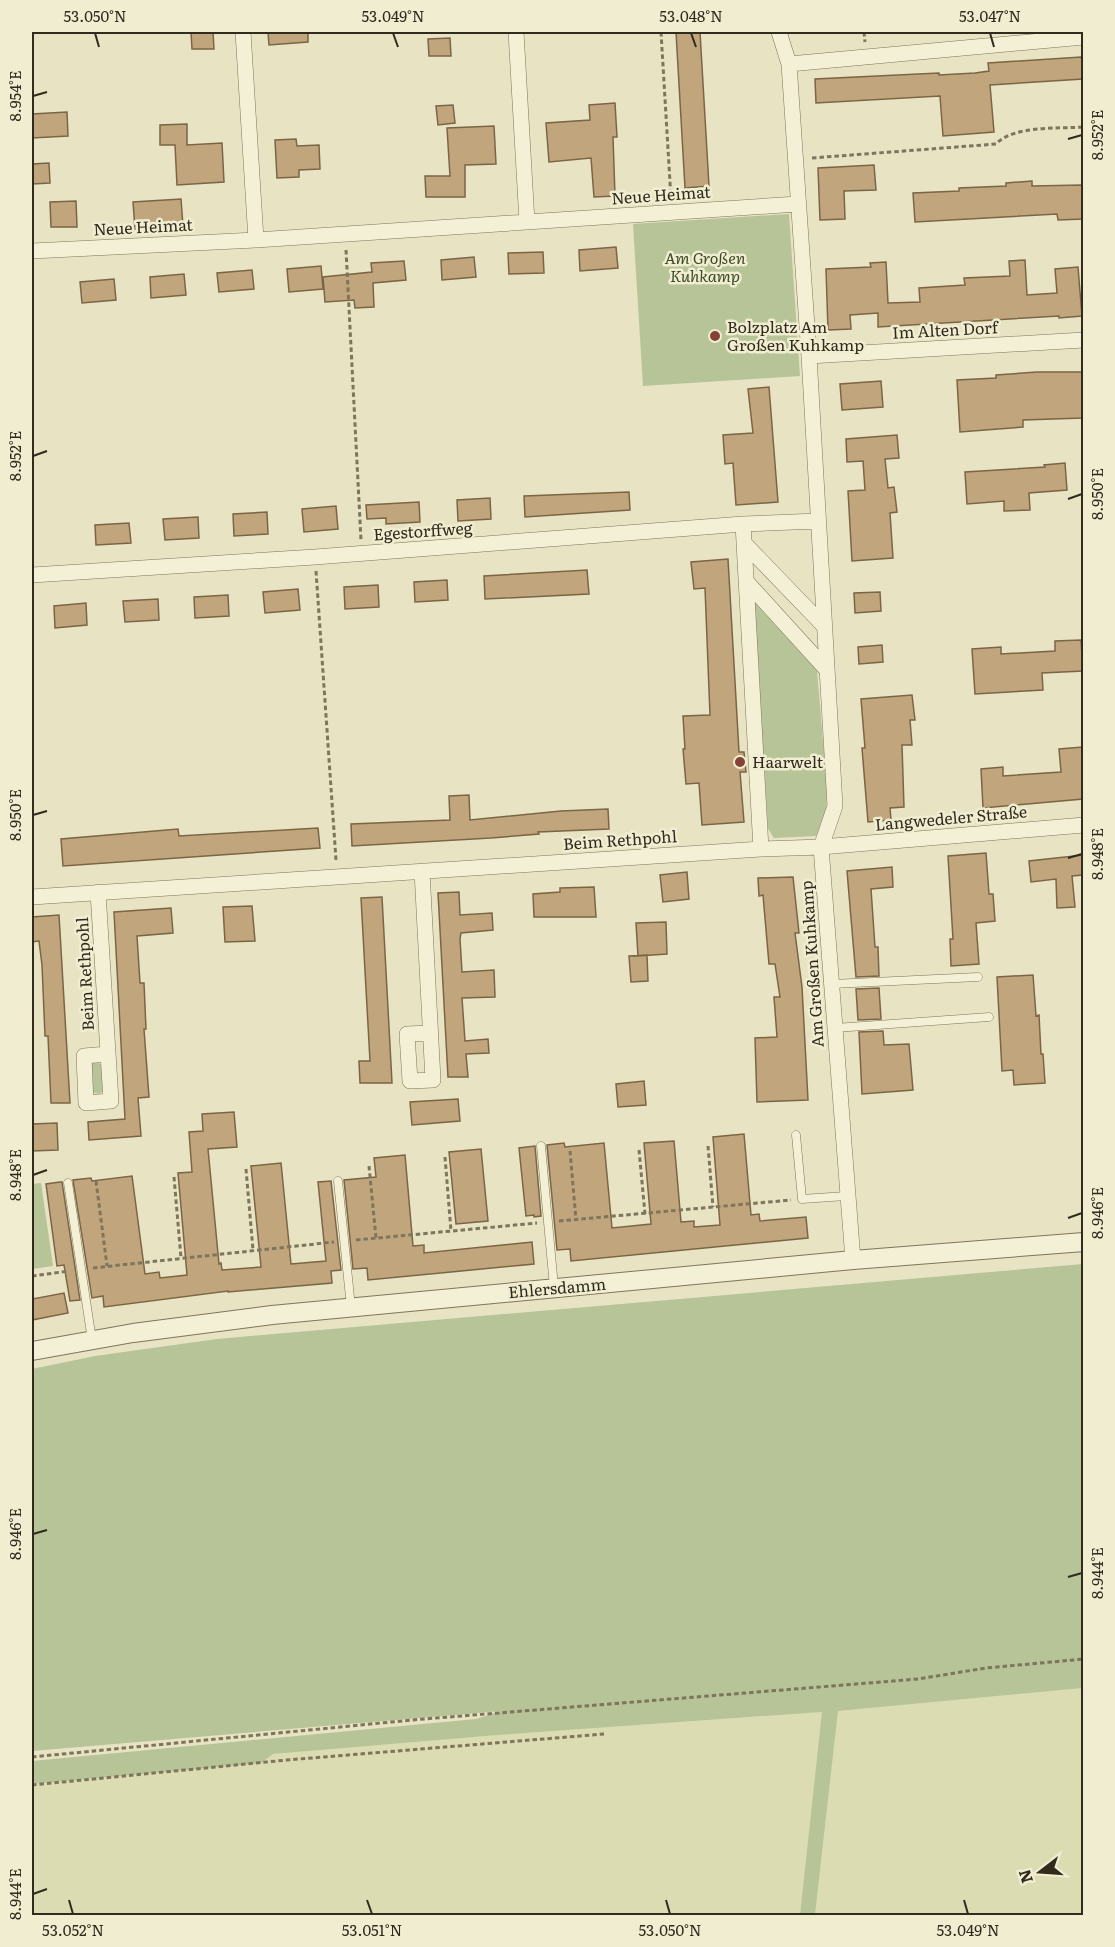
<svg xmlns="http://www.w3.org/2000/svg" width="1115" height="1947" font-family="Literata,serif">
<rect width="100%" height="100%" fill="#e7e3c3"/>
<path fill="#dbdcb1" d="M1083,1688V1915L815,1916L838,1711Z
M823,1712L800,1915L32,1916V1784L261,1763L273,1754L498,1735Z"/>
<path fill="#b6c498" d="M789,214L800,376L643,386L633,224Z
M754,602L817,671L827,788L826,814L816,836L774,838L768,829Z
M94,1062L104,1065V1090L99,1094L92,1092L90,1065Z
M41,1183L53,1266L32,1269V1184Z
M1083,1264V1688L838,1711L815,1915H800L822,1712L498,1735L273,1754L261,1763L32,1784V1761L476,1719L501,1711L32,1751V1369L95,1356L217,1339Z"/>
<path fill="#c1a67d" stroke="#7b6545" stroke-width="1.5" d="M191,32H213L214,49H192Z
M268,32H308V42L269,45Z
M676,32H700L709,186L685,188Z
M450,38L451,56H429L428,39Z
M1081,57L1082,60H1083V79L990,85L994,132L943,136L940,96L816,103L815,79L939,73V75L975,73L989,71L988,63Z
M615,103L617,137H613L615,196L594,197L591,158L549,162L546,123L590,120L589,105Z
M453,105L455,123L438,125L436,106Z
M67,112L68,136L32,138V114Z
M187,124V145L222,143L224,182L177,185L175,145H160V125Z
M494,126L496,164L465,165V197H426L425,176H450L447,128Z
M296,139L297,146L319,145L320,169L299,170V177L277,178L275,140Z
M49,163L50,183L32,184V164Z
M874,165L876,190L844,191L845,219L820,220L818,168Z
M1032,181V186L1082,185L1083,219L1058,220L1057,214L915,222L913,193L959,191V188L1006,186V183Z
M181,199L183,226L135,229L133,202Z
M76,201L77,227H51L50,202Z
M616,247L618,268L580,271L579,250Z
M543,252L544,273L509,274L508,253Z
M474,257L476,277L442,280L441,260Z
M1025,260L1027,295L1057,293L1055,269L1078,267L1082,316L1059,318V316L878,327V313L850,315L851,329L828,330L826,269L871,267L870,263L886,262L888,303L920,302L919,288L965,285L964,278L1010,276L1009,261Z
M404,261L406,280L373,283L374,307L355,308L354,300L325,302L323,277L372,272L371,263Z
M321,266L323,289L289,292L287,269Z
M252,270L254,289L219,292L217,273Z
M184,274L186,295L151,298L150,277Z
M114,279L116,300L82,303L80,282Z
M1037,372H1083V418L1023,420V427L960,432L957,380L996,378V375Z
M881,381L883,407L842,410L840,384Z
M769,387L778,502L736,505L733,463L725,464L723,435L753,433L748,389Z
M897,435L899,458L885,459L888,488L894,487L897,512L890,513L893,558L852,561L848,491L865,490L863,461L847,462L846,439Z
M1065,463L1067,490L1029,493L1030,510L1004,511V501L967,504L965,472L1045,467L1044,465Z
M629,492L630,510L525,517L524,496Z
M490,498L491,519L458,521L457,500Z
M419,502L420,522L386,524V518L367,519L366,505Z
M336,506L338,529L304,532L302,509Z
M267,512L268,534L234,536L233,514Z
M198,517L199,538L165,540L163,519Z
M129,523L131,543L96,545L95,525Z
M728,559L739,752H744L746,772H740L744,822L702,825L699,783L686,784L683,749H685L683,716L710,715L705,588L694,589L691,562Z
M587,570L589,594L485,599L484,576Z
M447,580L448,600L415,602L414,582Z
M378,585L379,607L345,609L344,587Z
M298,589L300,610L265,613L263,592Z
M880,592L881,611L855,613L854,593Z
M228,595L229,616L195,618L194,597Z
M158,599L159,620L125,622L123,601Z
M86,603L87,625L55,628L54,606Z
M1081,640L1083,671L1042,673L1043,690L975,694L972,649L1001,647V654L1055,651V641Z
M882,645L883,662L859,664L858,647Z
M912,695L915,720H910L912,745H902L904,807L890,808L891,820L868,822L862,748H865L861,699Z
M1083,747V799L983,808L981,769L1003,767V776L1061,772L1059,749Z
M469,795L470,820L561,811L608,809L609,829L538,832L539,834L491,838L352,846L351,824L450,820L449,796Z
M318,828L320,848L63,866L61,839L178,829L179,836Z
M986,853L989,894H993L995,921L976,923L979,964L951,966L950,939H953L948,856Z
M1083,855V875L1072,876L1075,907L1057,908L1056,879L1031,882L1029,861Z
M892,867L893,887L871,889L875,947H878L879,976L856,977L847,871Z
M687,872L689,899L663,902L660,875Z
M793,877L799,933H795L802,987L808,1100L757,1102L755,1038L777,1037L774,997H780L775,964H769L763,895L759,896L758,878Z
M594,887L596,917H534L533,894L560,892V888Z
M459,892L460,915L492,913L493,930L461,933L460,939L462,972L494,970L495,997L462,998L465,1041L488,1039L489,1053L466,1054L468,1077H448L438,893Z
M382,897L392,1083H360L359,1061H370L361,898Z
M252,906L255,941L225,942L223,907Z
M171,908L173,933L137,936L140,983H144L146,1029H144L149,1097L138,1098L141,1136L89,1140L88,1122L125,1119L114,912Z
M59,915L70,1103H51L48,1036H45L42,965L39,941L32,942V917Z
M666,922L667,954L638,956L636,923Z
M647,955L648,981L631,982L629,956Z
M1033,975L1036,1016L1039,1015L1041,1054H1043L1045,1083L1014,1085L1013,1070L1002,1071L997,977Z
M879,988L881,1019L858,1020L856,989Z
M883,1031L884,1045L909,1044L913,1090L862,1094L859,1032Z
M644,1081L646,1105L618,1107L616,1084Z
M458,1099L460,1121L412,1125L410,1102Z
M234,1112L237,1147L208,1149L219,1264L221,1263L222,1270L261,1267L251,1166L281,1163L291,1264L326,1261L318,1182L331,1181L341,1270L331,1271L332,1283L228,1292V1291L104,1307L103,1296L92,1298L73,1180L91,1178L92,1181L132,1176L145,1274L159,1272L160,1278L187,1275L178,1173L192,1172L189,1132L203,1131L202,1114Z
M57,1123L58,1150L32,1151V1124Z
M744,1134L751,1215L759,1214L760,1221L806,1217L808,1238L571,1261L570,1249L557,1250L547,1145L564,1143L565,1147L604,1143L612,1228L651,1224L644,1143L674,1141L681,1222L694,1221V1227L720,1225L713,1137Z
M535,1146L541,1216L534,1217V1215L526,1216L519,1148Z
M481,1149L488,1221L456,1224L449,1152Z
M405,1155L413,1246L424,1245V1253L532,1242L534,1264L368,1280L367,1268L353,1269L344,1180L376,1177L374,1158Z
M60,1182H62L80,1300L70,1301L64,1265L57,1266L46,1184Z
M64,1293L68,1313L32,1320V1299Z"/>
<g fill="none" stroke-linecap="round" stroke-linejoin="round">
<g stroke="#7f755c" stroke-width="9">
<path id="service" d="M832,984L978,977
M835,1028L989,1017
M796,1135L802,1199L846,1196
M541,1146L554,1287
M338,1181L351,1307
M68,1183L92,1340"/>
</g>
<g stroke="#7f755c" stroke-width="16">
<path id="minor" d="M243,32L256,240
M516,32L527,222
M779,32L789,64L809,356L835,806L821,847L853,1260
M789,64L1084,37
M32,251L256,240L798,204
M809,356L1084,340
M743,524L761,849
M744,543L824,626
M32,575L315,557L743,524L818,521
M746,581L826,669
M422,871L433,1080L410,1081L407,1034L430,1033
M98,892L111,1101L86,1103L84,1056L108,1054
M32,897L761,849L821,847L1084,825"/>
</g>
<g stroke="#7f755c" stroke-width="20">
<path id="tertiary" d="M32,1351L133,1333L272,1315L853,1260L1084,1242"/>
</g>
<path stroke="#7f755c" stroke-width="3" stroke-dasharray="4.5 3" stroke-linecap="butt" d="M661,32L671,199
M864,32L865,42
M812,158L996,144C1014,125 1058,129 1084,127
M346,250L361,540
M316,571L336,860
M708,1146L713,1207
M639,1150L645,1214
M570,1151L576,1220
M445,1157L451,1231
M369,1166L376,1238
M246,1169L253,1250
M174,1177L181,1258
M96,1181L107,1266
M559,1221L791,1200
M356,1240L537,1223
M93,1268L334,1242
M32,1276L69,1271
M32,1757L412,1720L918,1679L986,1668L1084,1659
M32,1785L287,1760L604,1734"/>
<use href="#service" stroke="#f3f0d5" stroke-width="8"/>
<use href="#minor" stroke="#f3f0d5" stroke-width="15"/>
<use href="#tertiary" stroke="#f3f0d5" stroke-width="18"/>
</g>
<path fill="none" stroke="#312b1e" stroke-width="2" d="M95,33L99,47M393,33L398,47M691,33L696,47M990,33L994,47M33,96L47,92M1068,139L1082,135M33,456L47,451M1068,499L1082,494M33,815L47,811M1068,858L1082,854M33,1175L47,1170M1068,1218L1082,1213M33,1534L47,1530M1068,1577L1082,1573M33,1894L47,1889M69,1900L73,1914M367,1900L372,1914M666,1900L670,1914M964,1900L968,1914"/>
<g fill="#864334" stroke="#f0edd1" stroke-width="2">
<circle cx="715" cy="336" r="6"/>
<circle cx="740" cy="762" r="6"/>
</g>
<g text-anchor="middle" stroke-width="5" stroke-linejoin="round" paint-order="stroke">
<g font-size="16" fill="#312b1e" stroke="#f0edd1">
<text transform="translate(661 195) rotate(-4)" y="6">Neue Heimat</text>
<text transform="translate(143 227) rotate(-3)" y="6">Neue Heimat</text>
<text transform="translate(945 330) rotate(-3)" y="6">Im Alten Dorf</text>
<text transform="translate(423 531) rotate(-4)" y="6">Egestorffweg</text>
<text transform="translate(951 818) rotate(-5)" y="6">Langwedeler Straße</text>
<text transform="translate(620 840) rotate(-4)" y="6">Beim Rethpohl</text>
<text transform="translate(812 964) rotate(-94)" y="6">Am Großen Kuhkamp</text>
<text transform="translate(85 974) rotate(-93)" y="6">Beim Rethpohl</text>
<text transform="translate(557 1288) rotate(-5)" y="6">Ehlersdamm</text>
</g>
<g font-size="16" font-style="italic" fill="#3b4b27" stroke="#f0edd1">
<text x="705" y="264">Am Großen<tspan x="705" dy="18">Kuhkamp</tspan></text>
</g>
<g font-size="16" fill="#312b1e" stroke="#f0edd1" text-anchor="start">
<text x="727" y="333">Bolzplatz Am<tspan x="727" dy="18">Großen Kuhkamp</tspan></text>
<text x="752" y="768">Haarwelt</text>
</g>
</g>
<rect width="1115" height="1947" fill="none" stroke="#f0edd1" stroke-width="66"/>
<g transform="translate(1040 1872) rotate(253)" stroke="#f0edd1" stroke-width="4.5" paint-order="stroke">
<path d="M0-4.5L10 22L0 15L-10 22Z" fill="#312b1e"/>
<text y="-9" font-size="16" font-weight="bold" text-anchor="middle" fill="#312b1e">N</text>
</g>
<rect x="33" y="33" width="1049" height="1881" fill="none" stroke="#312b1e" stroke-width="2"/>
<g font-size="15" text-anchor="middle" fill="#312b1e">
<text x="95" y="22">53.050°N</text>
<text x="393" y="22">53.049°N</text>
<text x="691" y="22">53.048°N</text>
<text x="990" y="22">53.047°N</text>
<text transform="translate(16 96) rotate(-90)" y="5">8.954°E</text>
<text transform="translate(1098 135) rotate(-90)" y="5">8.952°E</text>
<text transform="translate(16 456) rotate(-90)" y="5">8.952°E</text>
<text transform="translate(1098 494) rotate(-90)" y="5">8.950°E</text>
<text transform="translate(16 815) rotate(-90)" y="5">8.950°E</text>
<text transform="translate(1098 854) rotate(-90)" y="5">8.948°E</text>
<text transform="translate(16 1175) rotate(-90)" y="5">8.948°E</text>
<text transform="translate(1098 1213) rotate(-90)" y="5">8.946°E</text>
<text transform="translate(16 1534) rotate(-90)" y="5">8.946°E</text>
<text transform="translate(1098 1573) rotate(-90)" y="5">8.944°E</text>
<text transform="translate(16 1894) rotate(-90)" y="5">8.944°E</text>
<text x="73" y="1936">53.052°N</text>
<text x="372" y="1936">53.051°N</text>
<text x="670" y="1936">53.050°N</text>
<text x="968" y="1936">53.049°N</text>
</g>
</svg>
